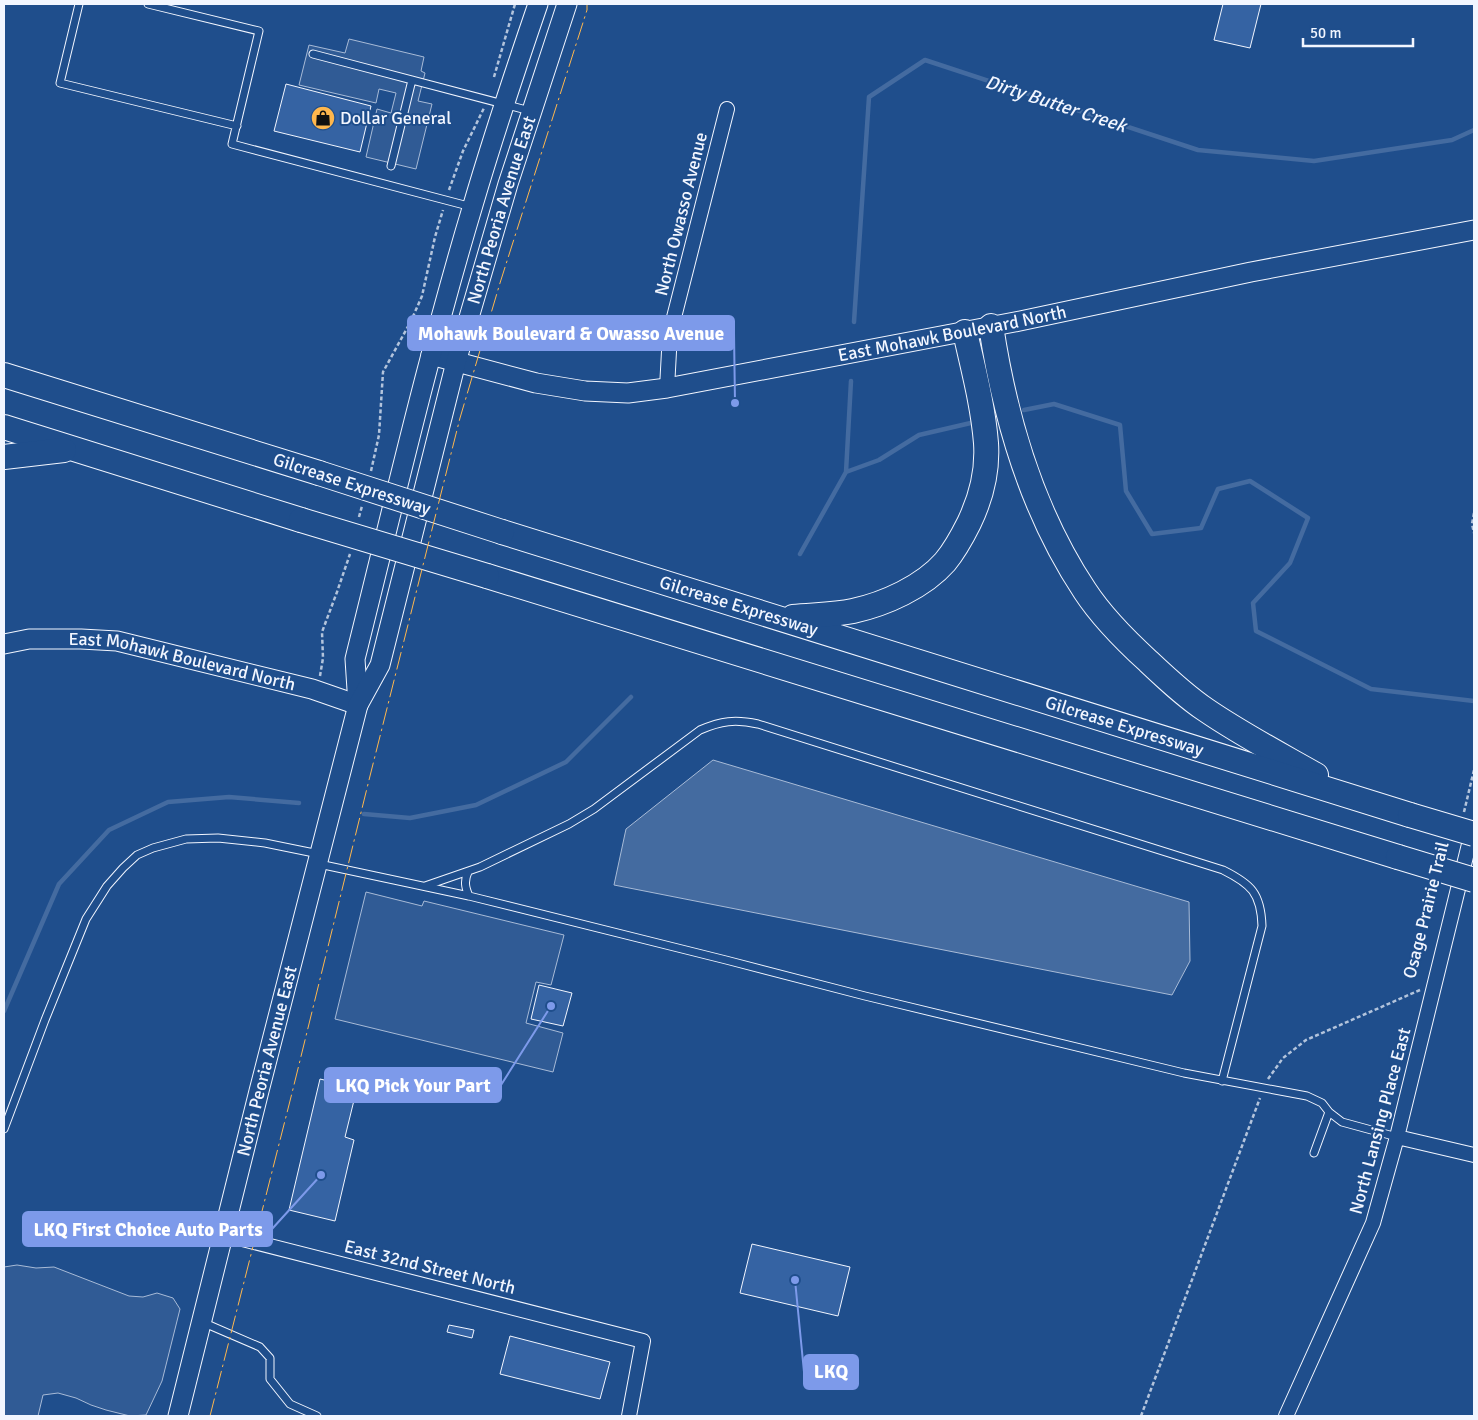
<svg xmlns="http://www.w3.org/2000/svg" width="1478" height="1420" font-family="Signika,sans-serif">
<rect width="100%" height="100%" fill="#1f4e8c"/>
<path fill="#305b95" stroke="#a8bbd7" d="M349,39L424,57L421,71L425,73L418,101L432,104L416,169L366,157L377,109L391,113L396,93L379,89L376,103L299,85L309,45L345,53Z
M366,892L422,906L424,901L564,935L551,985L536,982L526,1023L563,1033L553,1072L335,1019Z
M17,1265L36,1268L54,1267L129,1296L143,1297L157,1293L173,1298L180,1309L162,1381L146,1415L130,1416L106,1410L91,1405L76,1398L58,1393L43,1395L38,1416H4V1267Z"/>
<path fill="#446ba0" stroke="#a8bbd7" d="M713,760L1189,902L1190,961L1172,995L614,885L626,829Z"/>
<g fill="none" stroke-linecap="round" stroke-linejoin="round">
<path stroke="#446ba0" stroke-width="4.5" d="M854,322L869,97L925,60L1198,150L1314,161L1452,140L1474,130
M1024,410L1054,404L1120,425L1126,491L1152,534L1201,528L1218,489L1250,481L1308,518L1290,563L1253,603L1256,631L1371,689L1474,701
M846,472L879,460L919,435L975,422
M800,554L846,472L851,381
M364,814L410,818L476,805L566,762L631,697
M4,1011L59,884L109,830L168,802L229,797L299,803"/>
</g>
<path fill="#3563a3" stroke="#f2f6ff" d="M1223,4H1261L1250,48L1214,40Z
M286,84L371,106L360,152L274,131Z
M539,985L572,993L563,1026L531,1019Z
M320,1079L357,1088L345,1137L354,1140L335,1221L289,1210Z
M752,1244L850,1267L838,1316L740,1293Z
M449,1325L474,1330L472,1338L447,1332Z
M510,1336L610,1362L600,1399L500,1374Z"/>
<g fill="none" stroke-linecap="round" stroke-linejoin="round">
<g stroke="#f2f6ff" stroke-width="9">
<path id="lane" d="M79,4L60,83L237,126
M148,4L259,31L232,144L472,207
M313,54L530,111
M391,166L412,80
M319,864L469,896L726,960L865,996L1184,1073L1307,1096L1322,1103L1329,1112L1342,1122L1397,1137
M468,872C464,881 465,887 469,896
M425,886L480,867L569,824L594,809L700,730C721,721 735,719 758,724L1223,870C1251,884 1261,893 1262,926L1222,1081
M4,1129L45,1020L86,919L107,886L123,868L137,855L153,848L186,839L218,838L265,843L319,854
M1314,1153L1329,1112
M202,1322L260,1347L270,1358V1379L290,1404L317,1416"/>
</g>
<g stroke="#f2f6ff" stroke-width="16">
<path id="street" d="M667,388L670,333L727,109
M1397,1137L1474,1155
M223,1234L643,1341L629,1416
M1286,1416L1373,1223L1397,1137L1473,828"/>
</g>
<g stroke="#f2f6ff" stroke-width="21">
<g id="secondary">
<path id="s1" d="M431,355L536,383L585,391L628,393L667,388L1020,321L1251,272L1474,230"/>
<path id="s2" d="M4,644L29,639H81L117,641L312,689L358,705"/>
<path d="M358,705L355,659C393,507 428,355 473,205C493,137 515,71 538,4"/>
<path id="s3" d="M178,1416L259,1091L358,705L380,665L456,362L508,184L567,4"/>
</g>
</g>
<g stroke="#f2f6ff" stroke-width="26">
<g id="highway">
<path d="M991,326C1005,419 1033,513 1085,591C1102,617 1125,640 1148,661C1166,678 1185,696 1206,710C1241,734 1279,754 1316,775"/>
<path d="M4,375L319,473"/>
<path d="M4,427L301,520"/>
<path d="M4,457L64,450"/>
<path id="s4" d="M502,532L1410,815"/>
<path d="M487,576L1398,857"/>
<path d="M793,617C812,615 834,615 853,611C885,604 923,587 945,562C955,550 962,537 969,523C981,498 988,472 986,443C983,405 973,368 965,332"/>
</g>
</g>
<path stroke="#b3c4dc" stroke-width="2.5" stroke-dasharray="4 2.5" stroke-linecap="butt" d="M494,77L515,4
M449,190L463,151L484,108
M411,321L424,326
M371,471L379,435L383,372L411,321L422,296L435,237L443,210
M1474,513L1472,524L1474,533
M359,517L362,506
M320,676L323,658L322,632L337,592L350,554
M1464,812L1474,770
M1268,1079L1283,1058L1306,1040L1420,990
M1141,1416L1260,1098"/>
<use href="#lane" stroke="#1f4e8c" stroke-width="7"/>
<use href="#street" stroke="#1f4e8c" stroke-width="14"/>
<use href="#secondary" stroke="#1f4e8c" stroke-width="19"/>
<use href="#highway" stroke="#1f4e8c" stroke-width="24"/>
<g stroke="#f2f6ff" stroke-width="26" stroke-linecap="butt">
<path id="highway-bridge" d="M319,473L502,532
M301,520L487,576
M1410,815L1474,834
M1398,857L1474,880"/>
</g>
<use href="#highway-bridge" stroke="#1f4e8c" stroke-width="24"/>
<path stroke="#ffb74d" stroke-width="1" stroke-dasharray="18 4 2.5 4" stroke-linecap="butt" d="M210,1416L292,1093L370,776L460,418L500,283L587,10V4"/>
</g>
<defs>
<g id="shop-disc" transform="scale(1.25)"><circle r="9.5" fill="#ffb74d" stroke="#1f4e8c"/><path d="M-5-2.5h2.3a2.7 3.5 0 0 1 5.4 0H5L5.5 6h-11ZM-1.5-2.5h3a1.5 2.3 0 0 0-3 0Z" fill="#111"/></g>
</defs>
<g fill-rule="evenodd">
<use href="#shop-disc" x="323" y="118"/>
</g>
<g text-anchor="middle" stroke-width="4" stroke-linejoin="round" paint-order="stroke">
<g font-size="18" fill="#f2f6ff" stroke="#1f4e8c" text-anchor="start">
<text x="340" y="124">Dollar General</text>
</g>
<g font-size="18" fill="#f2f6ff" stroke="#1f4e8c">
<text dy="6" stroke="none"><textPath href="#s3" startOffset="1250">North Peoria Avenue East</textPath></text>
<text transform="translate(681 214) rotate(-76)" y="6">North Owasso Avenue</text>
<text dy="6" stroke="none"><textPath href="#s1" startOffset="531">East Mohawk Boulevard North</textPath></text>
<text transform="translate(352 484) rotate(18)" y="6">Gilcrease Expressway</text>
<text dy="6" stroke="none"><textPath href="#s4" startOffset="248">Gilcrease Expressway</textPath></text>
<text dy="6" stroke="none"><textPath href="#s2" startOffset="181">East Mohawk Boulevard North</textPath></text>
<text dy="6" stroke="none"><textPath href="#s4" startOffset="652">Gilcrease Expressway</textPath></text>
<text transform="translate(1426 910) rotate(-76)" y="6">Osage Prairie Trail</text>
<text dy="6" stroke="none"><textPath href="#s3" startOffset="366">North Peoria Avenue East</textPath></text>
<text transform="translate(1380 1121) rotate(-75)" y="6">North Lansing Place East</text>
<text transform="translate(430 1267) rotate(14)" y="6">East 32nd Street North</text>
</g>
<g font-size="19" font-style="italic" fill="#f2f6ff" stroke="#1f4e8c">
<text transform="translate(1056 103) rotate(18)" y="7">Dirty Butter Creek</text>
</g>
</g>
<path fill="none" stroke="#7d9aea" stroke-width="2" d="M735 403L734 333M551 1006L501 1085M321 1175L272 1229M795 1280L804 1372"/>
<g fill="#7d9aea" stroke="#1f4e8c" stroke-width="2">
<circle cx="735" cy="403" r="5"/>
<circle cx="551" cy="1006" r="5"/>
<circle cx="321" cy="1175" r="5"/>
<circle cx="795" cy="1280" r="5"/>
</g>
<g fill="#7d9aea" stroke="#7d9aea" stroke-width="2">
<rect x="408" y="316" width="326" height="34" rx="5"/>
<rect x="325" y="1068" width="176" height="34" rx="5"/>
<rect x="23" y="1212" width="249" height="34" rx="5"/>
<rect x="804" y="1355" width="54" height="34" rx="5"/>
</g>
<g font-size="19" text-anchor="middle" font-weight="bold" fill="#fff">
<text x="571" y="340">Mohawk Boulevard &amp; Owasso Avenue</text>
<text x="413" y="1092">LKQ Pick Your Part</text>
<text x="148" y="1236">LKQ First Choice Auto Parts</text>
<text x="831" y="1378">LKQ</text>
</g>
<rect width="1478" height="1420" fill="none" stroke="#f2f6ff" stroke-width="10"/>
<path d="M1303 38v8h110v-8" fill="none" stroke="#f2f6ff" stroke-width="2.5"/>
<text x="1310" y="38" font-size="15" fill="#f2f6ff" stroke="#1f4e8c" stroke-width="4" paint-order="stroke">50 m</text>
</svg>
